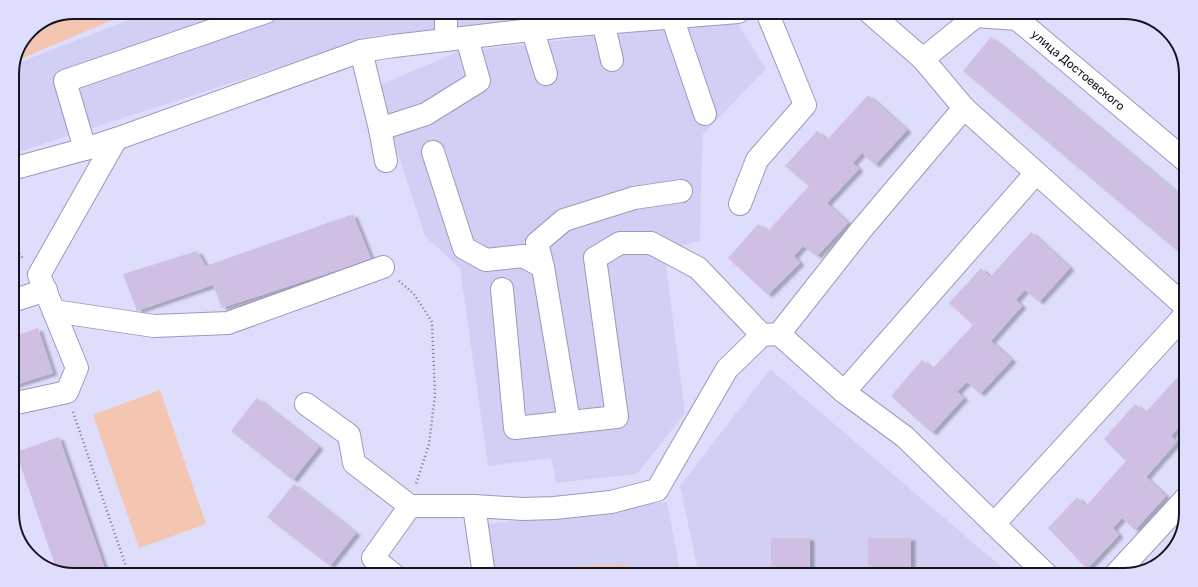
<svg xmlns="http://www.w3.org/2000/svg" width="1198" height="587" font-family="Rubik,sans-serif">
<defs>
<filter id="shadow"><feDropShadow dx="4.5" dy="2.5" stdDeviation="1" flood-color="#0004"/></filter>
</defs>
<rect width="100%" height="100%" fill="#dedefc"/>
<path fill="#d1d0f4" d="M149,12H590L376,36L12,154V70L15,64Z
M737,22L766,69L703,134L701,185L700,241L664,250L685,413L637,474L556,483L551,458L488,466L460,268L425,236L376,87L457,52L635,32Z
M770,369L1011,575H699L680,486Z
M667,502L681,575H494L487,524Z"/>
<path fill="#f4c5b0" d="M74,12H131L16,61L30,30Z
M160,390L206,524L139,548L93,415Z
M623,564L648,572L650,575H565L580,566Z"/>
<path fill="#cfbfe2" filter="url(#shadow)" d="M991,37L1186,200V258L963,71Z
M868,95L907,130L875,165L862,153L853,163L859,169L827,203L848,223L817,256L803,246L794,256L800,263L768,295L728,258L758,224L768,231L809,186L785,166L817,131L827,140Z
M353,214L371,259L222,308L213,285L137,311L123,274L197,251L206,266Z
M1031,232L1070,268L1039,302L1025,290L1016,300L1022,306L991,341L1012,360L980,394L967,382L957,392L964,398L932,433L891,396L922,360L932,369L973,325L949,303L981,268L990,277Z
M38,328L53,373L12,386V337Z
M1186,368V431L1180,426L1171,436L1177,442L1146,477L1166,496L1135,530L1122,518L1113,528L1119,535L1087,569L1048,528L1077,497L1086,506L1126,461L1104,439L1135,404L1145,413Z
M257,398L319,447L293,480L231,431Z
M59,437L107,575H74L57,571L16,452Z
M294,484L356,533L330,566L267,517Z
M771,538H810V575H771Z
M868,538H911V575H868Z"/>
<g fill="none" stroke-linecap="round" stroke-linejoin="round">
<g stroke="#9a99bc" stroke-width="24">
<g id="minor">
<path d="M869,12L923,59L964,108L1186,307"/>
<path d="M672,17L705,114"/>
<path d="M603,22L612,60"/>
<path d="M533,31L546,74"/>
<path d="M446,40V12"/>
<path d="M361,51L380,129L386,161"/>
<path id="s1" d="M923,59L976,16L1017,19L1186,161"/>
<path d="M380,129L426,114L479,81L467,38"/>
<path d="M85,149L65,81L266,12"/>
<path d="M433,152L464,248L486,260L523,256L543,267L569,422"/>
<path d="M12,169L85,149L116,139L361,51L394,46L565,26L738,12"/>
<path d="M740,204L757,160L805,105L767,12"/>
<path d="M543,267L537,243L564,220L634,198L681,191"/>
<path d="M502,289L515,428L617,417L595,258L620,243H651L698,268L762,335"/>
<path d="M12,301L46,290"/>
<path d="M54,311L154,326L228,323L383,267"/>
<path d="M779,334L844,392L1036,173"/>
<path d="M844,392L905,437L994,524L1186,314"/>
<path d="M12,404L67,392L77,368L39,275L116,139"/>
<path d="M306,404L349,435L354,463L410,506"/>
<path d="M474,506L484,575"/>
<path d="M994,524L1047,575"/>
<path d="M394,575L373,558L410,506H474L523,509L554,508L611,502L657,490L727,369L762,335L779,334L861,230L964,108"/>
<path d="M1115,575L1186,498"/>
</g>
</g>
<path stroke="#747489" stroke-width="2.5" stroke-dasharray="1 3" stroke-linecap="butt" d="M12,244L24,260
M399,281L414,294L432,322L435,395L429,444L416,484
M73,412L129,575"/>
<use href="#minor" stroke="#fff" stroke-width="22"/>
</g>
<g text-anchor="middle" stroke-width="4" stroke-linejoin="round" paint-order="stroke">
<g font-size="12" fill="#141420" stroke="#dedefc">
<text dy="4" stroke="none"><textPath href="#s1" startOffset="189">улица Достоевского</textPath></text>
</g>
</g>
<path d="M0 0H1198V587H0ZM74 19H1124A55 55 0 0 1 1179 74V513A55 55 0 0 1 1124 568H74A55 55 0 0 1 19 513V74A55 55 0 0 1 74 19Z" fill="#dedefc" fill-rule="evenodd"/>
<path fill="none" stroke="#141420" stroke-width="2" d="M74 19H1124A55 55 0 0 1 1179 74V513A55 55 0 0 1 1124 568H74A55 55 0 0 1 19 513V74A55 55 0 0 1 74 19Z"/>
</svg>
